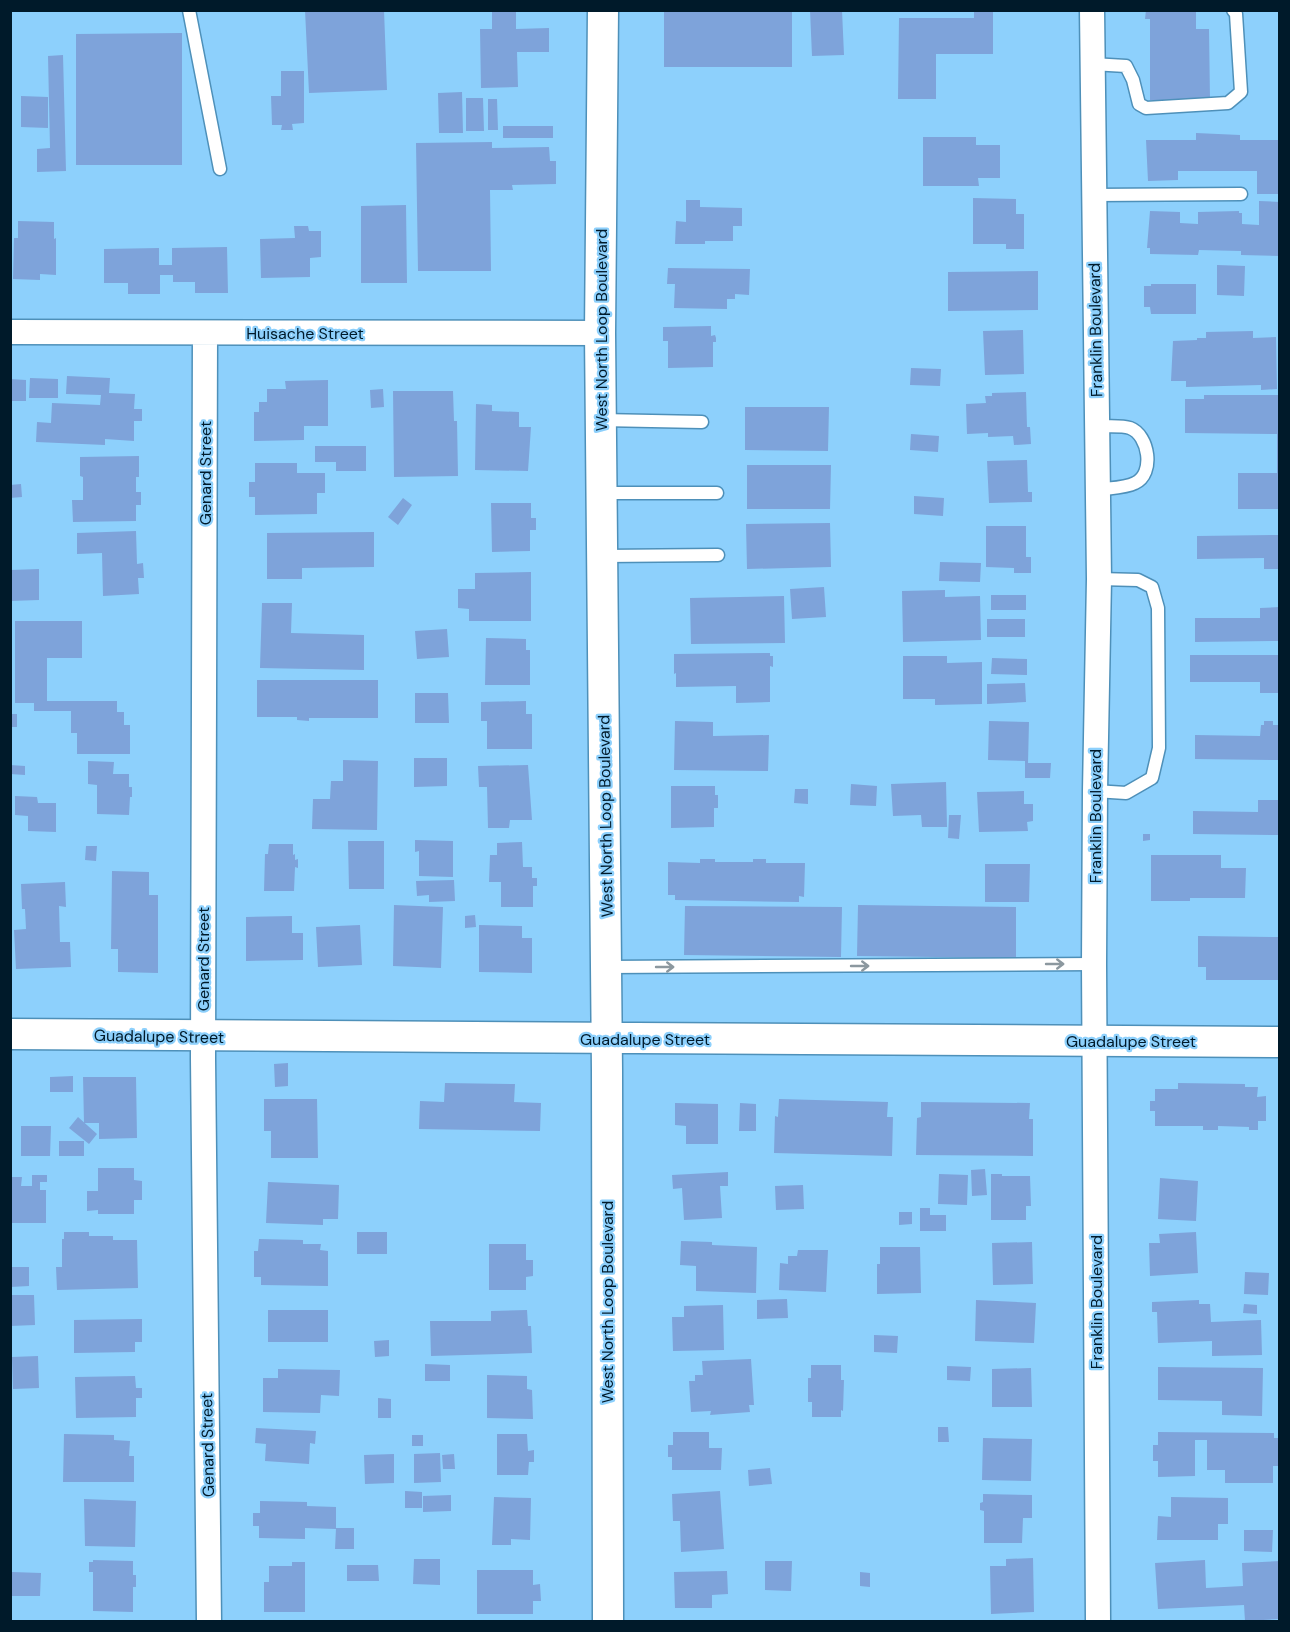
<svg xmlns="http://www.w3.org/2000/svg" width="1290" height="1632" font-family="'DM Sans',sans-serif">
<rect width="100%" height="100%" fill="#8dd0fc"/>
<path fill="#7ea3da" d="M305,10H384L387,90L309,93Z
M492,10H516V29L549,28V52H517L518,87L481,88L480,29H492Z
M664,10H792V67H664Z
M810,10H842L844,55L812,56Z
M974,10H993V54H936V99H898L899,18H974Z
M1146,10H1196V29H1209L1210,100H1150V19H1145Z
M182,33V165H76V34Z
M63,55L66,171L37,172V149L50,148L48,56Z
M281,71H304V123L292,124L293,130H281L282,125H272L271,96H281Z
M462,92L463,133H439L438,93Z
M21,96L48,97V128L21,127Z
M466,98H483L484,131H466Z
M488,99H497L498,130H488Z
M503,126H553V138H503Z
M1196,133L1240,135V140H1280V194H1257V171H1178V180L1148,181L1146,140H1196Z
M923,137H976V145H1000V178H978L979,186H923Z
M492,142V148L549,147L550,161H556V184L512,185L513,190H490L491,271H418L416,143Z
M973,198L1016,199V214H1024V249H1006V244H973Z
M686,200H700V207L742,208V226H733V241H705V244H675L676,221L686,222Z
M1259,201L1280,202V256L1241,255V251L1199,250L1198,255L1150,254V248H1147L1150,211L1180,212V223L1198,224V212L1239,211V213H1242V224L1259,225Z
M406,205L407,283H361V206Z
M18,221L54,222V239L56,238V275L40,274V280L13,279L14,238H18Z
M294,226H308L309,231H321V257L310,258V277L261,278L260,239L295,238Z
M227,247L228,293H195V282H173V275H160V294H128V283H104V249L159,248V265H172V248Z
M1217,265L1245,266L1244,296L1217,295Z
M668,268L750,269L749,295L735,294V299H727V309L674,308L675,284H667Z
M1038,271V310L948,311V272Z
M1151,284H1196V314H1151L1150,307H1144V286H1151Z
M711,326V336L715,335L716,338V342H713V367L668,368V341H663V327Z
M1023,330L1024,374L985,375L983,331Z
M1253,331V338L1276,337L1277,389L1261,390V385L1186,387V381H1171L1173,341L1197,340V338H1206V332Z
M911,368L941,369L940,386L910,385Z
M67,376L110,378L109,393L135,394L134,409H142V421H134V441L105,439V445L36,442L37,422L51,423L52,403L100,405L101,395L66,394Z
M30,378L58,379V398H29Z
M10,379L26,380V401H10Z
M328,380V426H304V440L254,441V412H259V402H267V389H286L285,381Z
M383,389L384,407L371,408L370,390Z
M393,391H453L454,421H457L458,476L394,477Z
M1026,392L1027,427H1030L1031,444L1014,445L1013,436L988,437V433L967,434L966,404L986,403L985,396H992V393Z
M1204,395H1280V509H1238V473H1277V434L1185,433V399H1204Z
M476,404L492,405V411L519,412V427H531L528,471L475,470Z
M745,407H829L828,451L745,450Z
M911,434L939,436L938,452L910,450Z
M315,446H366V471H336V462H315Z
M139,456V477H136V492H141V505H136V521L73,522L72,500H83V477L80,476V457Z
M1027,460L1028,492H1032V502L989,503L987,461Z
M255,463H297V473H325V493H317V514L255,515V497H249V482H255Z
M747,465H831L830,509H747Z
M21,484L22,497L10,498V485Z
M914,496L944,498L943,516L914,514Z
M403,498L412,505L398,525L388,517Z
M491,503H531V518H536V530H530V551L492,552Z
M830,523L831,567L747,569L746,524Z
M986,526H1026V557H1031V573H1014V568L986,567Z
M136,531L137,564L143,563L144,578H138L139,594L103,596L102,553L77,554V533Z
M374,532V567L302,568V579H267V533Z
M1280,535V569H1264V558L1197,559V536Z
M940,562L981,563L980,582L939,581Z
M39,569V600L10,601V570Z
M531,572V621H469V609L458,608V589H475V573Z
M824,587L826,617L792,619L790,589Z
M945,590V597L980,596L981,640L903,642L902,591Z
M991,595H1026V610H991Z
M784,596L785,643L691,644L690,598Z
M262,603H292L291,633L364,635V670L260,668Z
M1280,607V641L1195,642V618H1260V608Z
M987,619H1025V637H987Z
M15,621H82V658H47V701H117V712H124V725H130V754H77V733H71V711H34V703H15Z
M447,629L449,657L417,659L415,631Z
M486,638L526,639V650H530V685H485Z
M770,653V656H773V667L770,666V702L736,703V686L676,687V673L674,674V654Z
M1190,655H1280V693H1260V682H1190Z
M903,656H947V663L982,662V704L935,705V699H903Z
M992,658L1027,659V675L991,674Z
M257,680H378V718H309V721L297,720V717H257Z
M1025,683L1026,702L987,704V684Z
M415,693H448L449,723H415Z
M526,701V714H532V749H487V721H481V702Z
M10,714H17V727H10Z
M675,721L713,722V736L769,735L768,771L674,770Z
M989,721L1029,722L1028,763H1051L1050,778H1025V761L988,760Z
M1264,721H1273V725H1280V760L1195,759V735L1260,736L1261,725H1264Z
M414,758H447V786L414,787Z
M343,760L378,761L377,830L312,829L313,799H330L331,781H343Z
M88,761L114,762L113,774H129V787H132V797H130L129,815L97,814V785L88,784Z
M10,765L25,766V775L10,774Z
M528,765L532,820H510L509,828H488L487,787H479L478,766Z
M946,782L947,827H922L921,815L893,816L891,784Z
M851,784L877,786L876,806L850,805Z
M671,786H715V795H718V808H714V827L671,828Z
M795,789H808V804L794,803Z
M1024,791V804H1033V821L1027,822L1028,831L979,832L977,792Z
M15,796L37,797L38,803H56V832L28,831V816L15,815Z
M1258,800H1280V835L1193,834V811L1258,812Z
M949,815H961L959,839L948,838Z
M1143,834H1150V840L1143,841Z
M415,840L453,841V877L419,876V851L415,852Z
M348,841H384V889H349Z
M522,842L523,867H532V878H537V886H533V907H501V882H489L490,855H497V843Z
M269,844H293V855L295,854V860L298,859V868L295,867L294,891H264L265,854H268Z
M86,846H97L96,861L85,860Z
M1151,855H1221V868H1246L1245,898H1190V901H1151Z
M700,859H715V862H753V859H766V863H805L804,897L799,896V902L675,900V895H668V862L700,863Z
M985,864H1030L1029,902H985Z
M112,871L149,872V895H158V973L118,972V949H111Z
M454,880L455,901L429,902V895L417,896L416,881Z
M65,882L66,907L59,906L60,942H70L71,967L16,969L14,930L26,929L25,909H22L21,884Z
M394,905L443,907L441,968L393,966Z
M858,905L1016,907V958L857,956Z
M685,906L842,907L841,957L684,955Z
M475,915L476,927L465,928V916Z
M292,916V933H303V960L246,961V917Z
M360,925L362,965L318,967L316,927Z
M479,925L522,926V938H532V973L479,972Z
M1198,936L1280,937V980H1206V967H1198Z
M288,1063V1086L275,1087L274,1064Z
M73,1076V1092H50V1077Z
M83,1077H136L137,1138L99,1139V1123H84Z
M445,1083L515,1084L514,1102L541,1103L540,1131L419,1129L420,1101L444,1102Z
M1178,1083L1245,1084V1087H1258L1257,1097L1266,1096V1121H1258V1130H1249V1127L1218,1126V1130H1203V1126H1155V1111H1150V1101H1155V1089H1178Z
M264,1099H317L318,1158H271V1131H264Z
M779,1099L888,1102L887,1117H893L892,1156L774,1153L775,1116L778,1117Z
M921,1102L1030,1103L1029,1119H1033V1156L916,1155L917,1118L921,1117Z
M675,1103L718,1104V1144H686V1126L675,1125Z
M740,1103L756,1104V1131H739Z
M78,1117L97,1134L89,1144L69,1128Z
M21,1126H51L50,1156H21Z
M59,1141H84V1156H59Z
M98,1168H134V1180L142,1181V1200H134V1214H98V1210L87,1211V1191H98Z
M985,1169L987,1195L972,1196L971,1170Z
M728,1172V1186H720L722,1218L684,1220L682,1188L673,1189L672,1175Z
M939,1174L968,1175L967,1205L938,1204Z
M991,1174H1002V1176H1030L1031,1206H1026V1220H991Z
M32,1175H47V1182H40V1190H46V1223H12V1177H22L21,1186H32Z
M1160,1178L1198,1181L1196,1221L1158,1219Z
M268,1182L339,1185L338,1219H323V1225L266,1223Z
M803,1185L804,1209L776,1210L775,1186Z
M920,1208H930V1215H946V1231H920Z
M899,1212H912V1224L899,1225Z
M64,1232H89V1236H113V1240H137L138,1288L57,1290L56,1267H62V1239H64Z
M357,1232H387V1254H357Z
M1196,1232L1198,1273L1150,1276L1149,1243H1160L1159,1234Z
M259,1239L303,1240V1244H321L320,1250L328,1251V1286L261,1285V1277H254V1251H258Z
M681,1241L712,1242V1245L757,1247L756,1293L696,1291V1266L680,1265Z
M1032,1242L1033,1284L993,1285L992,1243Z
M489,1244H526V1260H533V1276L526,1277V1290H489Z
M880,1247H920L921,1293L877,1294V1264H880Z
M798,1250H828L826,1292L779,1290L780,1263L788,1264V1256H797Z
M10,1267H29V1286L10,1287Z
M1245,1272L1269,1273L1268,1295L1244,1294Z
M10,1295H34L35,1325L10,1326Z
M787,1299L788,1318L757,1319V1300Z
M976,1300L1036,1303L1034,1343L975,1341Z
M1199,1300V1304H1210L1211,1322L1261,1320L1262,1355L1212,1356V1341L1158,1343L1157,1312H1152V1302Z
M1244,1304L1257,1305V1314L1243,1313Z
M723,1305L724,1350L673,1351L672,1317H684V1306Z
M268,1310H328V1342H268Z
M527,1310L528,1326H531L532,1353L431,1356L430,1321H491V1311Z
M142,1319V1342H135V1352L74,1353V1320Z
M874,1335L898,1336L897,1353L874,1352Z
M389,1340V1356L375,1357L374,1341Z
M38,1356L39,1388L13,1389L12,1357Z
M751,1359L754,1405H749L750,1412L710,1415L711,1411L691,1412L689,1381H695V1375H703L702,1361Z
M425,1364L450,1365V1381H425Z
M811,1365H841V1380H844L843,1411L841,1410V1417H812V1402H808V1378H811Z
M947,1366L971,1367L970,1381L947,1380Z
M1158,1367L1263,1368L1262,1416L1222,1415V1401L1158,1400Z
M1031,1368L1032,1407H992V1369Z
M278,1369L340,1370L339,1396L321,1395L320,1413L263,1412V1378H278Z
M487,1375L527,1376V1389L532,1390L533,1419L487,1418Z
M135,1376L136,1388H142V1398H136V1417L76,1418L75,1377Z
M378,1398L391,1399V1418H378Z
M938,1427H948L949,1442H938Z
M256,1428L316,1431L315,1444L310,1443L309,1464L265,1461L266,1444L255,1443Z
M673,1432H709V1448H722L721,1470H672V1457H668V1445H673Z
M1158,1432L1274,1433V1438H1280V1466H1273V1483H1225V1470H1207V1440H1195V1476L1158,1477V1461H1153V1445H1158Z
M64,1434L114,1435V1440L130,1441L129,1456H134V1482H63Z
M497,1434H527L528,1451L534,1450V1462H529L528,1475H497Z
M412,1435H423V1446H412Z
M983,1438L1032,1439L1031,1481L982,1480Z
M440,1453L441,1482L414,1483V1454Z
M394,1454V1483L365,1484L364,1455Z
M454,1454L455,1469H443L442,1455Z
M770,1468L772,1484L749,1486L748,1470Z
M405,1491L422,1492V1508H405Z
M720,1491L724,1549L681,1552L680,1521H673L672,1494Z
M983,1494L1032,1495V1518H1023L1022,1543H984V1511L980,1510V1503L983,1502Z
M451,1495V1511L423,1512V1496Z
M494,1497L531,1498L530,1540L511,1539V1545H492Z
M1171,1497L1228,1498V1524H1218V1540H1157L1158,1516L1171,1517Z
M84,1499L136,1501L135,1547L85,1546Z
M260,1501L307,1502V1506L336,1507V1529L305,1528V1539L259,1538V1526H253V1513H260Z
M336,1528H354V1549H335Z
M1244,1530H1273L1272,1552L1244,1551Z
M1033,1558L1034,1612L991,1614L990,1566H1006V1559Z
M414,1559H440V1585L413,1584Z
M93,1560L133,1561V1575H136V1587H133V1612L93,1611V1572H89V1562H93Z
M1205,1560L1206,1588L1243,1586L1242,1563L1280,1561V1591H1278L1279,1619L1245,1621L1244,1605L1158,1609L1155,1563Z
M765,1561H792L791,1591L765,1590Z
M292,1562H305V1612H264V1582H269V1566H292Z
M347,1565H378L379,1581H347Z
M477,1570H533V1585L540,1584L541,1601H533V1614H477Z
M727,1571L728,1594L712,1595V1608H675L674,1572Z
M12,1572L41,1573L40,1596H12Z
M860,1572L870,1573V1587L860,1586Z"/>
<g fill="none" stroke-linecap="round" stroke-linejoin="round">
<g stroke="#4e90b9" stroke-width="15">
<path id="service" d="M189,10L220,169
M1092,64L1126,66L1133,80L1139,104L1146,108L1228,103L1241,92L1236,14L1233,10
M1094,195L1241,194
M601,420L702,422
M1097,426C1106,427 1121,425 1130,428C1149,435 1155,474 1135,483C1125,488 1109,488 1097,490
M602,493H717
M603,556L718,555
M1095,791L1126,793L1152,778L1159,748L1158,608L1152,587L1138,580L1099,579
M607,967L1094,964"/>
</g>
<g stroke="#4e90b9" stroke-width="27">
<path id="minor" d="M1092,10L1099,579L1095,791L1094,964L1098,1622
M10,332L600,333
M205,333L203,1059L209,1622"/>
</g>
<g stroke="#4e90b9" stroke-width="33">
<path id="tertiary" d="M603,10L600,333L607,1071L608,1622
M10,1034L1280,1042"/>
</g>
<use href="#service" stroke="#fff" stroke-width="12"/>
<use href="#minor" stroke="#fff" stroke-width="24"/>
<use href="#tertiary" stroke="#fff" stroke-width="30"/>
</g>
<defs><path id="oneway-shaft" d="M-6 0H5M1.5-3L5.5 0L1.5 3" fill="none" stroke-width="1.6" stroke-linecap="round" stroke-linejoin="round" transform="scale(1.5)"/></defs>
<g stroke="#8c989f">
<use href="#oneway-shaft" transform="translate(1055 964)"/>
<use href="#oneway-shaft" transform="translate(860 966)"/>
<use href="#oneway-shaft" transform="translate(665 967)"/>
</g>
<g text-anchor="middle" stroke-width="4.5" stroke-linejoin="round" paint-order="stroke">
<g font-size="16" fill="#001a2a" stroke="#8dd0fc">
<text transform="translate(601 330) rotate(-90)" y="6">West North Loop Boulevard</text>
<text transform="translate(1095 330) rotate(-91)" y="6">Franklin Boulevard</text>
<text x="305" y="339">Huisache Street</text>
<text transform="translate(205 473) rotate(-90)" y="6">Genard Street</text>
<text transform="translate(605 816) rotate(-91)" y="6">West North Loop Boulevard</text>
<text transform="translate(1095 816) rotate(-90)" y="6">Franklin Boulevard</text>
<text transform="translate(203 959) rotate(-90)" y="6">Genard Street</text>
<text transform="translate(159 1036) rotate(1)" y="6">Guadalupe Street</text>
<text x="645" y="1045">Guadalupe Street</text>
<text x="1131" y="1047">Guadalupe Street</text>
<text transform="translate(607 1302) rotate(-90)" y="6">West North Loop Boulevard</text>
<text transform="translate(1096 1302) rotate(-90)" y="6">Franklin Boulevard</text>
<text transform="translate(207 1445) rotate(-91)" y="6">Genard Street</text>
</g>
</g>
<rect width="1290" height="1632" fill="none" stroke="#001a2a" stroke-width="24"/>
</svg>
